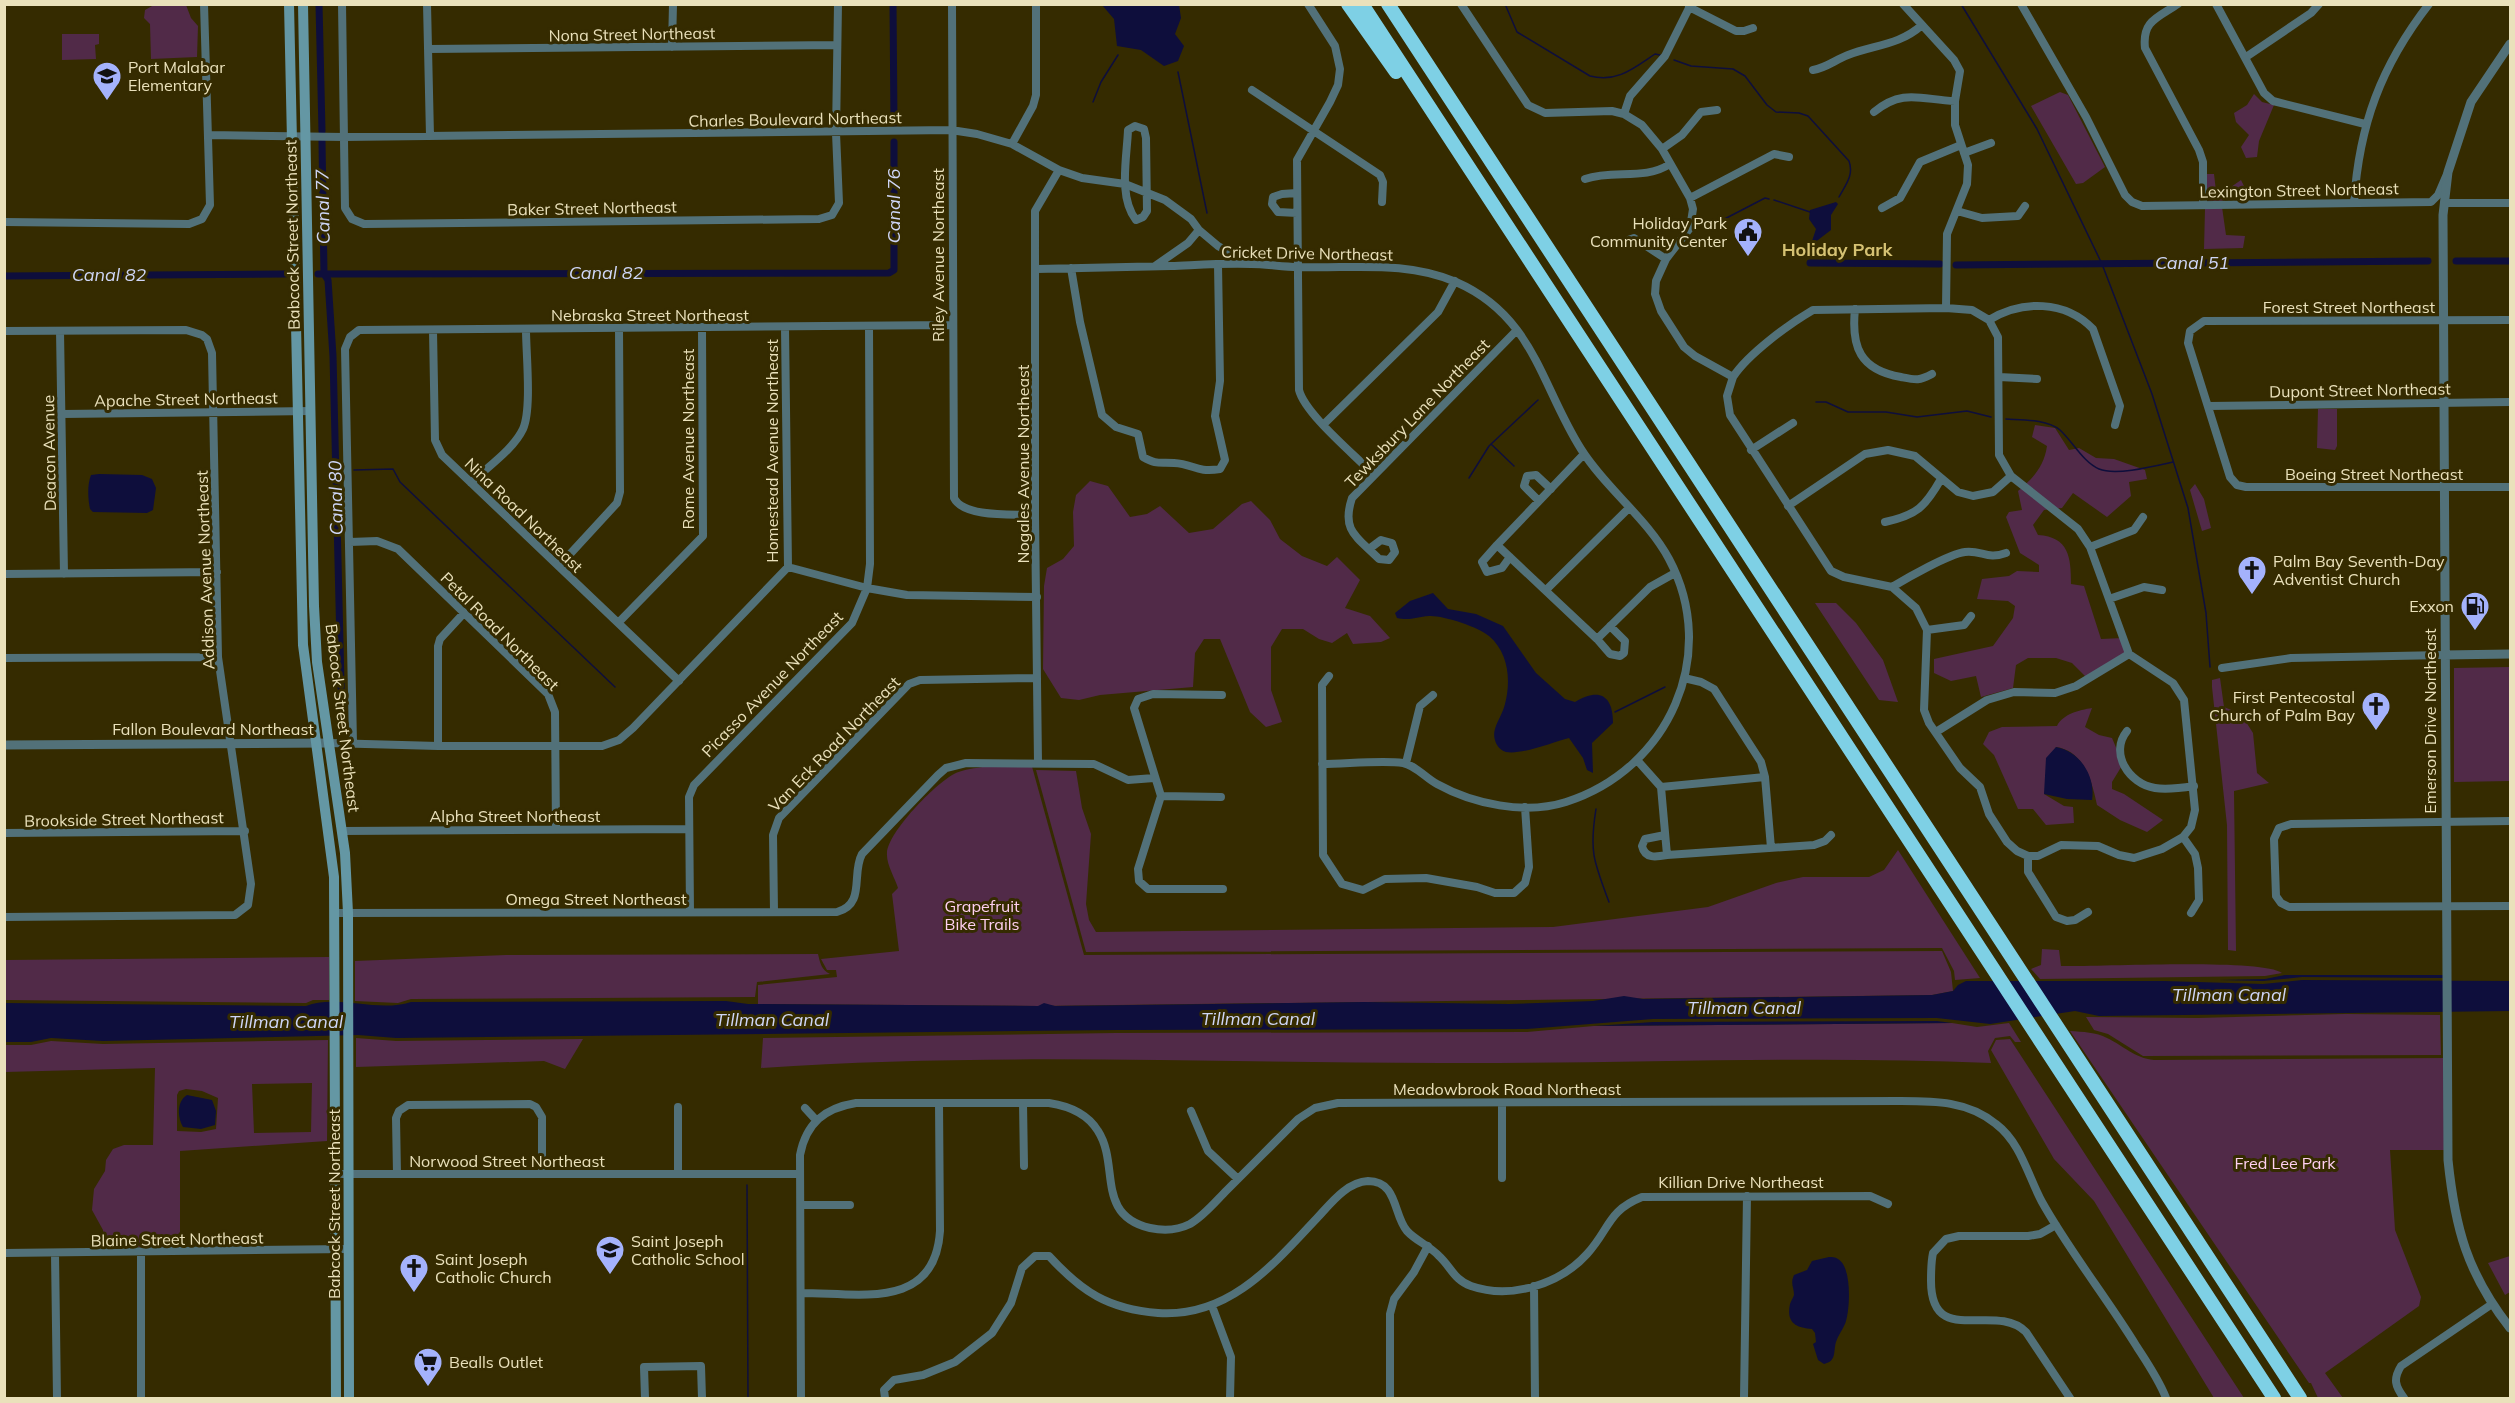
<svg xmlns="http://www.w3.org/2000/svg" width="2515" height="1403" font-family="Mulish,sans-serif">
<rect width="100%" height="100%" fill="#352b00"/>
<path fill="#512a48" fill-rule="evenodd" d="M154,5H186L191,18L198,26L197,57L151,59L150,24L144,18L145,10Z
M62,34H99V44L95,45L96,59L62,60Z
M2060,92L2068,95L2105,167L2083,183L2076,184L2031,106Z
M2254,94L2262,102L2274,105L2259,141L2257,157L2246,158L2241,147L2249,135L2236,122L2234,113L2247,105Z
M2205,174H2214L2216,191L2221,194L2241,180L2246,190C2233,201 2221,202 2205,200Z
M2222,207L2226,235L2245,236L2243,248L2204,249L2205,209Z
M2318,409H2337V446L2335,450L2317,448Z
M2035,425L2055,428L2069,450L2079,448L2096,458L2114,459L2145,470L2147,479L2129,482L2131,496L2107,517L2073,493L2062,508L2044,510L2033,525L2038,535C2069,537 2071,557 2071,584L2084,586L2101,639L2123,638L2127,654L2087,678L2072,663L2056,658H2028L2016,665L2013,688L1981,697L1976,676L1951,681L1934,673V659L1993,646L2013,618L2015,606L2008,601L1977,599L1982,579L2009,576L2017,571L2039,572V565L2020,553L2006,517L2009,512L2022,510L2018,491C2033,478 2044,467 2047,446L2032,437Z
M1090,481L1108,486L1130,517L1147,514L1160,506L1189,533L1213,529L1242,504L1251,501L1270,520L1280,539L1302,556L1327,566L1337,557L1360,580L1345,608L1370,616L1390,638L1381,642L1353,644L1347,633L1332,643L1319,639L1303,629H1282L1271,647V690L1282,722L1266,727L1250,712L1220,639H1204L1195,653L1193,687L1100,695L1079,700L1061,698L1043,669L1044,586L1047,568L1063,559L1074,546L1073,512L1076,495Z
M2195,484L2204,499L2211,528L2202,531L2190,490Z
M1815,603H1836L1856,623L1883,660L1898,702L1879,700Z
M2510,667V781L2454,782V668Z
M2220,678L2224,707L2241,714L2253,733L2257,773L2269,783L2234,791L2236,951L2228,950L2227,825L2212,687V680Z
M2092,708L2085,727L2099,735L2112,738L2123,764L2112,782V789L2124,794L2163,820L2147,832L2120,820L2097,805C2092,781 2084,751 2056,747L2044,794L2064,806L2073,807L2074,823L2046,825L2033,809H2018L1994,755L1983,744L1989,732L2002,727L2057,726C2063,714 2079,710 2092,708Z
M1031,763L1084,955L1942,951L1951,972L1953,991L1932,995L1038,1006L758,1004V985L837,977L836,970H827L821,959L899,951L892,894L898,888C895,878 886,864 887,853C888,832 935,784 954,774C969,766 1012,765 1031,763Z
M1036,770L1076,771L1082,808L1091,834L1086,904L1089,920L1096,932L1553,927L1708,907L1776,883L1803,877H1869L1884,870L1898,850L1980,978L1955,980L1954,971L1942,948L1086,952Z
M2042,949L2059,950L2061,966C2098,967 2262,958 2282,973L2265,976L2040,979L2031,969L2041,965Z
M818,954C820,962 821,970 830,974L757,982L755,997L411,999L398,1003L355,1001V961L506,955Z
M329,957V1000H313L306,1003L5,1000L4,960Z
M2345,1014L2440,1015L2441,1055L2143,1056L2108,1034L2094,1030L2086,1017L2198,1018Z
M1952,1023L1977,1027L2009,1023L2021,1042H2015L2010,1036L1995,1038L1988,1051L1991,1063C1808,1055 1625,1064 1441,1063C1215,1063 987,1052 761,1068L763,1038L1116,1033L1527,1032L1594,1026Z
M2070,1031C2083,1032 2096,1032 2107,1038C2124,1046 2134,1058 2154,1060L2446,1058L2447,1150H2390L2395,1230L2421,1297L2419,1306L2325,1373L2343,1398H2318L2311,1383H2309Z
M356,1038L396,1041L583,1039L565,1069L544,1061L356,1067Z
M2010,1039L2244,1398H2214L2094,1201L2054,1159L1991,1050L1996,1040Z
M328,1040L327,1141L180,1151V1247H103V1230L92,1210L94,1189L105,1171L106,1160L113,1149L124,1145H153L155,1068L5,1072V1045H31L51,1041L103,1044ZM312,1083L311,1132L254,1133L252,1084ZM186,1089L202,1091L218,1098L216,1129L201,1132L177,1131V1095L179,1091Z
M2510,1256V1292L2505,1295L2488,1263Z"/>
<path fill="#0e0e3c" d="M1102,5H1179L1181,18L1175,34L1184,46L1178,61L1164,66L1141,50L1117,46L1114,19Z
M1836,202L1838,204L1831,215V230L1814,243L1812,241L1816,229L1809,219L1810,210Z
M99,474L142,475L152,479L156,488L153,510L147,513L93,512L90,509C88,499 87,485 91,475Z
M1433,593L1448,609L1476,614L1503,626L1536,673L1565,699L1575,702C1600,687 1613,696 1613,723L1592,743L1593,773L1587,770L1583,758L1569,738C1553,742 1522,755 1506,752C1497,750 1492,738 1495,729C1497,721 1503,713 1505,704C1511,681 1509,653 1489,636C1479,627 1442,615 1429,616C1417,617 1409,621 1397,618L1395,613L1410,601Z
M2056,747C2080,751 2096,777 2092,800L2067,799L2044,794L2046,758Z
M2285,975H2443V978L2302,977L2263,981L2219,980L2265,979Z
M2302,980L2510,981V1011L2099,1016L2075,1011L1990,1024L1937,1018L1653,1019L1527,1029L1117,1030L396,1038L358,1035L103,1041L51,1038L31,1042H5L4,1003L306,1006C336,994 378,1013 411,1002L726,1001L748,1004L1038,1006L1044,1003L1055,1006L1364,1002L1509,1004L1593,1001L1624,996L1643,999L1932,995L1953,991L1958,985L1966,981H2164L2263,984Z
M1937,1021L1952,1023L1594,1026L1653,1022Z
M187,1095L212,1100L216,1111L215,1125L201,1129L183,1127C177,1117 177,1101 187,1095Z
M1829,1257C1832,1257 1835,1257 1838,1259C1852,1267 1850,1307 1846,1321C1844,1328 1838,1335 1836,1342C1833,1352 1837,1361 1824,1364L1818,1360L1813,1344L1816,1342L1815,1333L1812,1329C1796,1328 1786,1323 1790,1304C1791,1301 1793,1298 1794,1295C1794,1287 1790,1284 1794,1275L1807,1270L1812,1261Z"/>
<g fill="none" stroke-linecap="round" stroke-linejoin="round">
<path stroke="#0e0e3c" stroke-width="1.5" d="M1505,4L1517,32L1590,76C1617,83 1634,68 1655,54L1660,55
M1961,4L2037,129L2102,264L2152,394L2188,508L2206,613L2210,667
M1674,60L1691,66L1733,69L1745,76L1767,105L1776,112L1799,113L1808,116L1849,161C1854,175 1846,184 1839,197
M1178,72L1207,213
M1093,102L1101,82L1118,55
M1774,200L1810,212
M1711,226L1765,198L1769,199
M1816,402H1826L1848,412H1886L1917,417L1967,411L1991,417
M2006,419C2022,420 2047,419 2060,430C2073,442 2083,462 2099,469C2116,476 2155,466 2173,462
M1491,444L1514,466
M354,470L393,469L400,482L615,687
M336,472H340
M1469,478L1489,446L1538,400
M1615,712L1665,687
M1596,809C1589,852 1594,862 1609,902
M747,1185L748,1398"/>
<path stroke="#0e0e3c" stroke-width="7" d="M319,4L322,131
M893,4L894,123
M322,141L324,274L328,280L333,356L342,725
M2456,261H2510
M1810,263L1940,264
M1956,265L2428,261
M318,274L889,273L894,270V142
M4,276L285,274"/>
<path stroke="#527179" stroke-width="8" d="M342,4L345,208L352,219L364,224L819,219L832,215L839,203L836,133L838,4
M427,4L430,136
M952,4L954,498C964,518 1014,514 1035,515
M1308,4L1335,46L1340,69L1338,85L1330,102L1297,160L1299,390C1305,414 1355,455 1373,474
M1461,4L1528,105L1545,113L1612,111L1624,114L1642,125L1662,149L1690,198L1693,209L1690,228L1666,259L1656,281L1655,294L1661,311L1684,347L1695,356L1733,377L1727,396L1730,415L1831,571L1844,577L1892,587L1916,608L1927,630L1924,710L1929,723L1960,768L1980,787L1989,814L2007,842L2017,851L2028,856H2038L2061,845L2098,846L2119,855L2134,858L2162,849L2183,837L2191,827L2195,810L2184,700L2173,683L2129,654L2090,547L2078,529L2011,476L1999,455L1998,337L1989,320L1972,310L1946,308L1813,310C1789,324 1748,354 1733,377
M1903,4L1954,60L1960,71L1955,101V125L1968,165L1967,184L1947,234L1946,308
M2021,4L2086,117L2125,195L2132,202L2142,206L2431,202L2438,195L2447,174
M2178,4C2157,18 2142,21 2145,48L2199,150L2203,162V204
M2216,4L2264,93L2273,101L2365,124
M1689,7L1736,31H1744L1753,28
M672,47L673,4
M428,49L837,45
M2246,57L2311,13L2319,4
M1813,70C1826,68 1835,60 1848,55C1874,45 1900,45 1922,25
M1252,90L1380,175L1383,182L1382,202
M1874,112C1903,88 1922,100 1955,101
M1624,114L1630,96L1665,56L1691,4
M1135,126L1144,129L1146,138L1147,211L1143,217L1136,220C1118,197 1127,157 1128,130Z
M209,135L344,137L951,130L977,134L1012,144L1059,170L1082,178L1125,184L1165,200L1191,219L1199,230L1218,246L1248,263
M1012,144L1033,106L1036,95V4
M1662,149L1682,135L1701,112L1717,110
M1964,153L1991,143
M1585,179C1614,169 1644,181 1670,164
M1297,193L1282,194L1273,197L1272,204L1278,212L1297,213
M1690,198L1774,154L1789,157
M2354,203C2359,125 2381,66 2429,4
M2445,203H2510
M1882,208L1900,198L1920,162L1961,145
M1957,211L1982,218L2018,216L2025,206
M4,222L189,224L202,219L210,205L204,4
M1625,241L1634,238L1666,259
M1155,266L1188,243L1199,230
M1071,268L1080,322L1102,415L1116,427L1138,434L1143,457C1157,465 1159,462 1174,463C1194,464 1196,473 1220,469L1225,460L1215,416L1220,381L1218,265
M1037,269C1081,268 1126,267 1171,266C1197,265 1224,263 1251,264C1267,264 1282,267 1298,267C1351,269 1406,260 1456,282C1534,316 1541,386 1581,449C1606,489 1647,518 1669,559C1720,655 1669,769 1566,802C1525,815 1473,804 1437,784C1426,778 1415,765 1403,763C1382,760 1345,764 1322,764
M1855,309C1851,347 1860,370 1901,377C1916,380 1919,381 1932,374
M1989,320C2022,300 2065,300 2093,329L2120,406L2115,425
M2510,320L2204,321L2190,331L2188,343L2230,477L2237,485L2246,487H2510
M4,331L186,330L202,335L207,339L212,353L218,657L251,884L248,905L235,915L4,917
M60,331L64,574
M433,331L435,440L442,455L679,681
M1999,377L2037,379
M2209,406L2510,402
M62,414L311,411
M1324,424L1438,312L1455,281
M1751,450L1793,423
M1584,454L1497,545L1597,639L1650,587L1675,573
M471,483C487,467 513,450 523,429C532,409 526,353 526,330
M1539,501L1524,486L1527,476L1536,475L1551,489
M1788,506L1865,454L1888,450L1915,456L1958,492L1973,496L1993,492L2011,476
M1885,522C1917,515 1925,507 1941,479
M350,542L377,541L398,549L548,694L555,712L556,829
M1497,545L1482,562L1487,572L1502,568L1510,557
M2090,547L2134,530L2143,517
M1369,549L1381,540L1392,543L1395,552L1389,560L1379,559C1357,537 1341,531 1352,498L1517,330
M559,566L617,503L620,492L619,329
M788,567L867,588L907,595L1037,597
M4,574L217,572
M1892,587C1907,578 1949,554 1965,552C1982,550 1987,560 2006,553
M1546,590L1628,509
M2109,599L2144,587L2162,590
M618,623L703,536L702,329
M1927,630L1964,625L1971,616
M1597,639L1610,654L1620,656L1624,653L1625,641L1610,626
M4,658L218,657
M2222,668L2291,658L2444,655
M1329,676L1322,685L1323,855L1342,884L1363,890L1385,879L1426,878L1477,887L1495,893H1514L1525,883L1529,867L1525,807
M1684,678L1701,682L1714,689L1761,762L1765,777L1771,848
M1222,695L1153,694L1138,699L1134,708L1161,796L1138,869L1139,881L1148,889H1223
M2127,731C2109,753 2129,784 2155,788C2168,790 2181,788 2194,786
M1936,732L1987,700L2014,692L2055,693L2076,686L2129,654
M329,743L438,746H602L619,740L633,728L788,567L785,328
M353,743L345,349L350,337L359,330L952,325
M438,746V646L440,639L463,614
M1637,760L1661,787L1765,777
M1038,763L1035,515V211L1059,170
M1406,763L1420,706L1433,695
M1661,787L1667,855L1814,845L1825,841L1831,835
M1161,796L1221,797
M2510,821L2291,824L2279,828L2274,839L2276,896L2281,903L2289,907L2510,906
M342,831L689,829
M4,833L245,831
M1665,835L1645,839L1642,846C1645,859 1656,857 1667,855
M2183,837L2195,854L2198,868L2199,900L2191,913
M2028,856V872L2056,917L2067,921L2075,920L2088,912
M690,912L689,797L694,785L852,623L867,588L870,564L869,327
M774,912L773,835L779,818L909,684L920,680L1037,678
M335,913L837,912C866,904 851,874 862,854L938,775L946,768L966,763L1094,764L1128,780L1154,778
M1023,1103L1024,1166
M1502,1103V1178
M678,1107V1174
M805,1108L816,1120
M1191,1111L1208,1151L1238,1179
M336,1174H800
M397,1174L396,1118L399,1111L408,1105L530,1104L536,1107L542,1117V1174
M801,1205H850
M2056,1225L2040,1234L2028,1236H1959L1946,1239L1933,1253C1931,1262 1931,1272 1931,1281C1931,1349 1995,1301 2026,1332L2070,1398
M4,1253L349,1249
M141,1253V1398
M55,1254L57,1398
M1534,1286L1535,1398
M801,1293C859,1293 935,1311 940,1231L939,1103
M1212,1306L1231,1357L1230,1398
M645,1398L644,1367L701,1366L702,1398
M801,1398L800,1155C806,1123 825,1108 856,1103H1049C1069,1106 1087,1113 1098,1131C1120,1165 1095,1215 1150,1228C1164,1231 1178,1230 1190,1224C1204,1216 1216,1201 1227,1190C1251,1166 1274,1143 1298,1119L1315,1108L1338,1103L1896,1101C1932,1101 1967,1100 1996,1124C2021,1143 2028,1176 2042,1202C2070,1252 2107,1298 2137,1347C2148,1364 2159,1380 2166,1398
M885,1398L884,1390L894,1380L923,1375L955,1362L992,1333L1011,1303L1022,1268L1035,1256H1049C1082,1292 1108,1309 1158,1313C1229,1318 1274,1264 1318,1217C1331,1203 1347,1182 1368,1181C1398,1181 1393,1215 1407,1231C1416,1241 1430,1246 1439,1256C1451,1267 1454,1280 1471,1286C1511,1300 1560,1284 1587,1254C1610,1229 1607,1211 1642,1197L1870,1196L1888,1204
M1390,1398V1314L1394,1299L1414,1272L1428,1246
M1744,1398L1747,1196
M2404,1398C2395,1386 2393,1379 2401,1366L2492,1304"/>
<path stroke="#527179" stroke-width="9" d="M2510,44L2471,102L2448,172L2443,215L2448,1160C2455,1228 2467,1273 2510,1328
M2444,655L2510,654
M4,745L329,743"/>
<path stroke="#6497a4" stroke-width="10" d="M289,4L303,645L334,877L336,1398
M303,4L314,606L317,662L345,853L348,913L349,1398"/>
<path stroke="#7ed0e5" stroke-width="14" d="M1348,4L1396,72
M1362,4L2274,1398
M1388,4L2300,1398"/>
</g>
<defs>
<g id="school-pin" transform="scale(1.5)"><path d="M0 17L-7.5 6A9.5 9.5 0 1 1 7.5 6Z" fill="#a4b2fc" stroke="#352b00"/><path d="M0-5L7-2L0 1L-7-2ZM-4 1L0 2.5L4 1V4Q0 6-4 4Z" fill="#111"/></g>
<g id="civic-pin" transform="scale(1.5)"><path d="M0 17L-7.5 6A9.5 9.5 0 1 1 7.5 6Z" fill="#a4b2fc" stroke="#352b00"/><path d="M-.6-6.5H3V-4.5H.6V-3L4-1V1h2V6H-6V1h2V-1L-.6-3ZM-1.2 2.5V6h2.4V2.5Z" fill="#111"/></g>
<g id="church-pin" transform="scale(1.5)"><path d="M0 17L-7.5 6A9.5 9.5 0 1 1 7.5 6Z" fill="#a4b2fc" stroke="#352b00"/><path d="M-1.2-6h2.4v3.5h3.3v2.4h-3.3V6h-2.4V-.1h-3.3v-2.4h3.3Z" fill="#111"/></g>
<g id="fuel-pin" transform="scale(1.5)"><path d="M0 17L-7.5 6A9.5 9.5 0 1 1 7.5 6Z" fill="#a4b2fc" stroke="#352b00"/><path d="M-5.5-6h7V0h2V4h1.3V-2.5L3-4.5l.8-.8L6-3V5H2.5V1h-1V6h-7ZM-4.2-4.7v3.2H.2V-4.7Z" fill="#111"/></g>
<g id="supermarket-pin" transform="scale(1.5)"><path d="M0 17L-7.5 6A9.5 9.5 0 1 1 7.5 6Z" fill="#a4b2fc" stroke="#352b00"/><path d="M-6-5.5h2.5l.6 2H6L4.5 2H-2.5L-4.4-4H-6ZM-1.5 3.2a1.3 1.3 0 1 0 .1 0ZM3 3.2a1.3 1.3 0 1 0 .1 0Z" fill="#111"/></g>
</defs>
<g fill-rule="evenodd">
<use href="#school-pin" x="107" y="76"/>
<use href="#civic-pin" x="1748" y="232"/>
<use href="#church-pin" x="2252" y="570"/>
<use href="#fuel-pin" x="2475" y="606"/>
<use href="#church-pin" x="2376" y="706"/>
<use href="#school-pin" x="610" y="1250"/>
<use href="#church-pin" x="414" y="1268"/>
<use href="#supermarket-pin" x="428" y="1362"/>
</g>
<g text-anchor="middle" stroke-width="6" stroke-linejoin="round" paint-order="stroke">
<g font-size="16" fill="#eae1bb" stroke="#352b00">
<text transform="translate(632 34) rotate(-1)" y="6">Nona Street Northeast</text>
<text transform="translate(795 119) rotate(-1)" y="6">Charles Boulevard Northeast</text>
<text transform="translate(2299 190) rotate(-1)" y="6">Lexington Street Northeast</text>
<text transform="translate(592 208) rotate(-1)" y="6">Baker Street Northeast</text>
<text transform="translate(292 235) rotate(-91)" y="6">Babcock Street Northeast</text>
<text transform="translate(1307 253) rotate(1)" y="6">Cricket Drive Northeast</text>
<text transform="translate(938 255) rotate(-90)" y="6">Riley Avenue Northeast</text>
<text x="2349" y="313">Forest Street Northeast</text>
<text x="650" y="321">Nebraska Street Northeast</text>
<text transform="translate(2360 390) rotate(-1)" y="6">Dupont Street Northeast</text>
<text transform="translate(186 399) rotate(-1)" y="6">Apache Street Northeast</text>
<text transform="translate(1417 413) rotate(-46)" y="6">Tewksbury Lane Northeast</text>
<text transform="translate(688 439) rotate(-90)" y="6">Rome Avenue Northeast</text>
<text transform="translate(772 451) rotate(-90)" y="6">Homestead Avenue Northeast</text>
<text transform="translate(49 453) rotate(-91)" y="6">Deacon Avenue</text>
<text transform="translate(1023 464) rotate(-90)" y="6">Nogales Avenue Northeast</text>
<text x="2374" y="480">Boeing Street Northeast</text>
<text transform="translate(524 515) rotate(44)" y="6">Nina Road Northeast</text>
<text transform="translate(205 570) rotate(-92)" y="6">Addison Avenue Northeast</text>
<text transform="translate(500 631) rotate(45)" y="6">Petal Road Northeast</text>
<text transform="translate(772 684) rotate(-46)" y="6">Picasso Avenue Northeast</text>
<text transform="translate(343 718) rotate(83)" y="6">Babcock Street Northeast</text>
<text transform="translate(2430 721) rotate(-90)" y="6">Emerson Drive Northeast</text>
<text x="213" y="735">Fallon Boulevard Northeast</text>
<text transform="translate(834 744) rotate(-46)" y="6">Van Eck Road Northeast</text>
<text x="515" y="822">Alpha Street Northeast</text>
<text transform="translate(124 819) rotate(-1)" y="6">Brookside Street Northeast</text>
<text x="596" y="905">Omega Street Northeast</text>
<text x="1507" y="1095">Meadowbrook Road Northeast</text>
<text x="507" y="1167">Norwood Street Northeast</text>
<text x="1741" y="1188">Killian Drive Northeast</text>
<text transform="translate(334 1204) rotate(-90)" y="6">Babcock Street Northeast</text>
<text transform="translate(177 1239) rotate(-1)" y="6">Blaine Street Northeast</text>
</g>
<g font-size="16" fill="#eae1bb" stroke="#352b00" text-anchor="start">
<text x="128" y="73">Port Malabar<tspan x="128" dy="18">Elementary</tspan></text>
<text x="1727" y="229" text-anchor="end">Holiday Park<tspan x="1727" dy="18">Community Center</tspan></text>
<text x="2273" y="567">Palm Bay Seventh-Day<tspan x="2273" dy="18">Adventist Church</tspan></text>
<text x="2454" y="612" text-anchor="end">Exxon</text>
<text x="2355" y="703" text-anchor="end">First Pentecostal<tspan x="2355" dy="18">Church of Palm Bay</tspan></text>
<text x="631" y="1247">Saint Joseph<tspan x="631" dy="18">Catholic School</tspan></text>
<text x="435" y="1265">Saint Joseph<tspan x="435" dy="18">Catholic Church</tspan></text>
<text x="449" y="1368">Bealls Outlet</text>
</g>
<g font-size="16" fill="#ffd0f2" stroke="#352b00">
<text x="982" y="912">Grapefruit<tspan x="982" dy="18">Bike Trails</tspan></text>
<text x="2285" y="1169">Fred Lee Park</text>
</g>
<g font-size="18" font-style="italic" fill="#cfd6f7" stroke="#352b00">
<text transform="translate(894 206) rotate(-90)" y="6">Canal 76</text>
<text transform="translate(323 207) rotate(-91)" y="6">Canal 77</text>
<text x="2192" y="269">Canal 51</text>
<text x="606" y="279">Canal 82</text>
<text x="109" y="281">Canal 82</text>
<text transform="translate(336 498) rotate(-91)" y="6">Canal 80</text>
<text x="2229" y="1001">Tillman Canal</text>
<text x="1744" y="1014">Tillman Canal</text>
<text x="1258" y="1025">Tillman Canal</text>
<text x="772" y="1026">Tillman Canal</text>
<text x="286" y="1028">Tillman Canal</text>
</g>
<g font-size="18" font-weight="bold" fill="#d6c273" stroke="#352b00">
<text x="1837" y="256">Holiday Park</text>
</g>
</g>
<rect width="2515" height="1403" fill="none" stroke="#eae1bb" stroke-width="12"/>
</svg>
